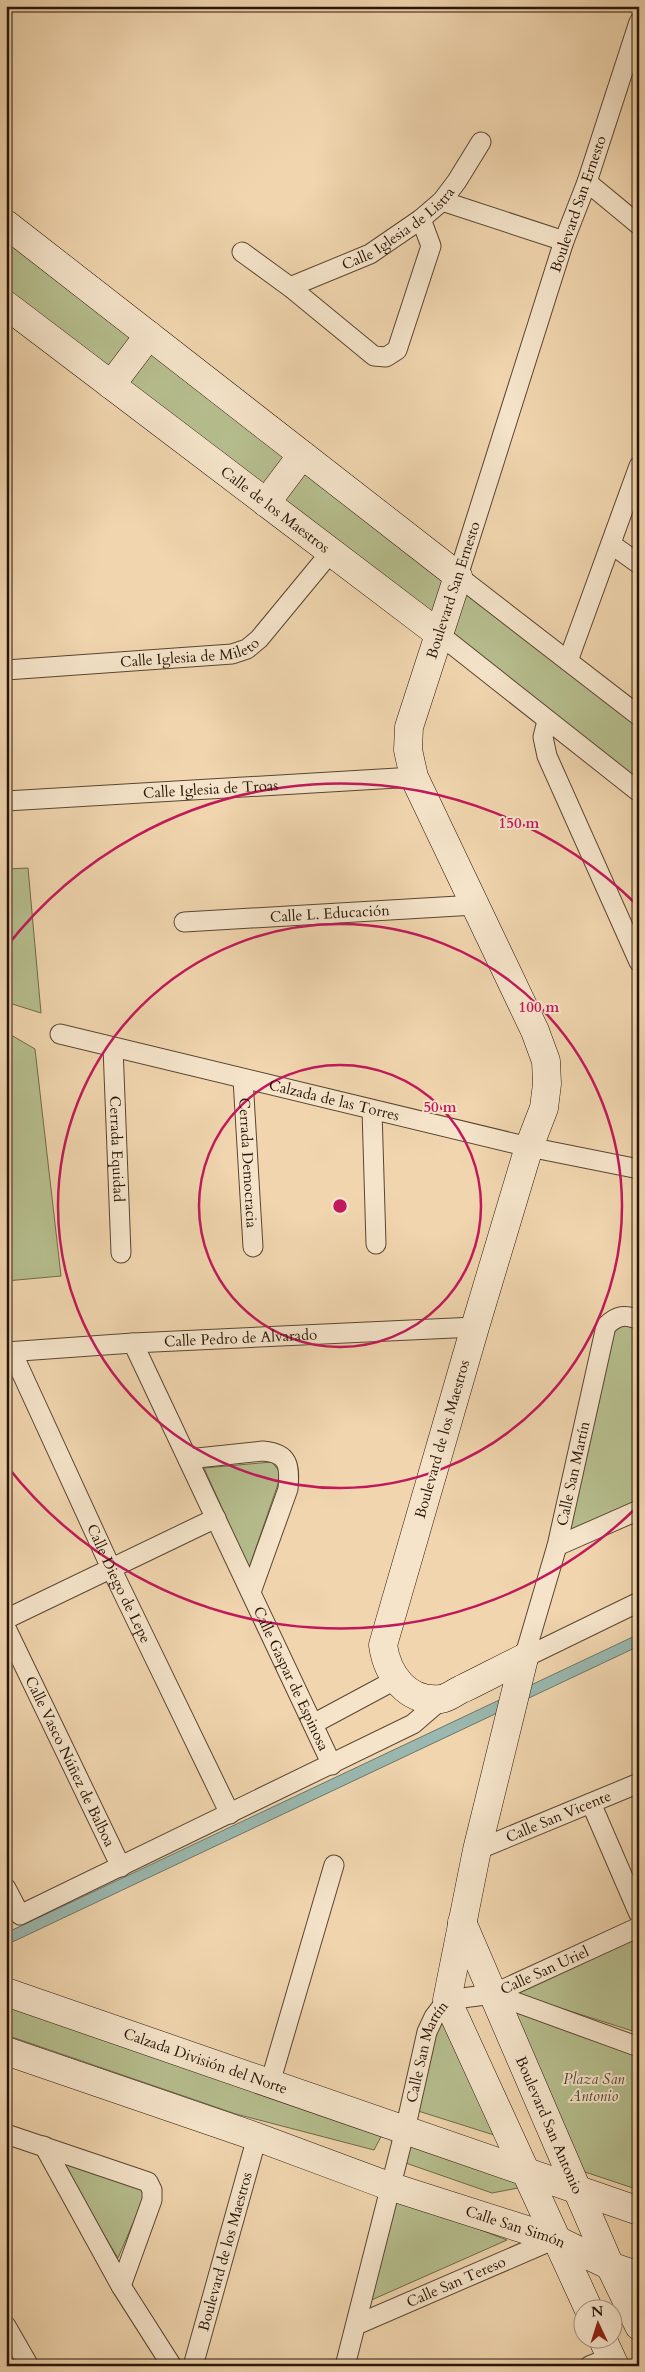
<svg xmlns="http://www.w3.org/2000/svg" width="645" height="2372" font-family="Cardo,serif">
<rect width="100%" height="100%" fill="#f0d5ae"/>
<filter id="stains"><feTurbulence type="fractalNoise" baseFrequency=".004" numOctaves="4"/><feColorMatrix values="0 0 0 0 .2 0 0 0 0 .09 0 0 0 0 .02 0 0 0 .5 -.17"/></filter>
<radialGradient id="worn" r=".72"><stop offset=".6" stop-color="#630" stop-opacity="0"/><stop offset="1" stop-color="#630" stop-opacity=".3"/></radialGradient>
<path fill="#b6be8e" stroke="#6f6a4a" d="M6,231L639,719V784L6,297Z
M28,868L41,1013L6,1002V869Z
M6,1032L35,1049L61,1276L6,1281Z
M617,1324L639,1327V1499L565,1533L611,1331Z
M272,1462L279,1471L278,1484L249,1568L204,1468Z
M639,1933V2033L510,1992Z
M6,2000L384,2131L374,2150L236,2114L6,2035Z
M513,2010L639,2056V2190L582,2171Z
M443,2014L494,2135L415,2110L430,2034Z
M409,2138L521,2179L518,2188L492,2193L400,2161Z
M55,2155L143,2185L145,2195L118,2258Z
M392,2196L507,2240L367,2302Z"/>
<path fill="#9ab8af" stroke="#6c776c" d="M639,1634V1646L6,1945V1933Z"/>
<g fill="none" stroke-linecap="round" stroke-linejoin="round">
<g stroke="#5a4531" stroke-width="21">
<g id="street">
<path d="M639,22L587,182L564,241L458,576L639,716"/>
<path d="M587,182L639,225"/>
<path d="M442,201L564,241"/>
<path d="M242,252L290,287L374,356L386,357L397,350L431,246L421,219"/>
<path id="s1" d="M290,287L370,254L421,219L442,201L457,181L481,142"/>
<path d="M611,544L639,564"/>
<path d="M439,634L639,792"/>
<path d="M568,661L639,466"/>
<path id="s2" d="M6,670L232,654L247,649L259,639L330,553"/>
<path d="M547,721L543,737L547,756L639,962"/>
<path id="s3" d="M6,801L414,777"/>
<path id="s4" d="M184,922L475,905"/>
<path id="s5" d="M60,1034L529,1147L639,1169"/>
<path id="s6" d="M113,1047L121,1253"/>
<path id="s7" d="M243,1079L253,1247"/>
<path d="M372,1110L376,1244"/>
<path id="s8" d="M133,1343L332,1765"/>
<path id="s9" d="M6,1352L133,1343L475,1327"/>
<path id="s10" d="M12,1352L111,1568L230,1814"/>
<path d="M188,1459L263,1451C289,1453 290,1466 288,1489L251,1592"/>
<path d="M557,1546L639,1510"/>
<path d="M6,1619L216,1518"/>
<path id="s11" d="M6,1628L121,1867"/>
<path id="s12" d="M524,1658L557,1546L606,1326C617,1315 625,1314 639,1320"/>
<path d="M524,1658L639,1602"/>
<path d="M313,1724L395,1680"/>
<path d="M591,1803L639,1914"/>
<path id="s13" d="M477,1850L639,1783"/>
<path d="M6,1888L20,1915L413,1724L442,1699"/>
<path d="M493,1994L639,2047"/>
<path d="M270,2083L334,1865"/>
<path d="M6,2134L148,2182L152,2190V2200L121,2286"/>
<path d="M44,2146L121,2286L172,2366"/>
<path id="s14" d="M356,2325L555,2239"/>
<path d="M6,2326L29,2366"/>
<path id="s15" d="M193,2366L257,2137"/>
<path id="s16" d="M345,2366L405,2130L427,2032L434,2017L447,2000L493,1994L639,1927"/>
<path d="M589,2366L611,2357"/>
</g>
</g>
<g stroke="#281507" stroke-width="29">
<g id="secondary">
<path d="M6,224L458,576L409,727L408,750L414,777L535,1031L546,1061L547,1084L544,1108L529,1147L475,1327L383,1645C387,1674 407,1703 441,1699C448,1698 455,1692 462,1689C483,1679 503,1668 524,1658"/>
<path id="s17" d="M6,305L439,634"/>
<path d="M111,385L149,335"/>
<path d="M266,503L302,455"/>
<path d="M524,1658L477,1850L447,2000L589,2310"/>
<path id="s18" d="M462,1922L610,2266L639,2326"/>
<path id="s19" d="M6,1992L639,2211"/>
<path id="s20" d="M6,2051L257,2137L389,2186L555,2239L610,2266L639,2276"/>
<path d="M603,2340L615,2366"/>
</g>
</g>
<use href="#street" stroke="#f5e4ca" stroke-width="19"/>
<use href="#secondary" stroke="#f5e4ca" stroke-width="28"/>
</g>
<g fill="none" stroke="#c2185b" stroke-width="2.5">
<circle cx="340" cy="1206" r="141"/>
<circle cx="340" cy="1206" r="282"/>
<path d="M636 1508A423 423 0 0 1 7 1466M7 946A423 423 0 0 1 636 904"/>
</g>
<g text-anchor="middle" stroke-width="4" stroke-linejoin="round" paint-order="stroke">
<g font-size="15" fill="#281507" stroke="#f5e4ca">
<text transform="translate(578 204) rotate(-71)" y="5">Boulevard San Ernesto</text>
<text dy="5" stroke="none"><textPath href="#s1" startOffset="124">Calle Iglesia de Listra</textPath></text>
<text dy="5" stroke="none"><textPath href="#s17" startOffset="338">Calle de los Maestros</textPath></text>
<text transform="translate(453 590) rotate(-72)" y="5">Boulevard San Ernesto</text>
<text dy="5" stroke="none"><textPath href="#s2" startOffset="185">Calle Iglesia de Mileto</textPath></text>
<text dy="5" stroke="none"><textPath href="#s3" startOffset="205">Calle Iglesia de Troas</textPath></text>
<text dy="5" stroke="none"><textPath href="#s4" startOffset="146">Calle L. Educación</textPath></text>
<text dy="5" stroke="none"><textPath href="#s5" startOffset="282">Calzada de las Torres</textPath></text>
<text dy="5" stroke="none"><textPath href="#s6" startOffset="102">Cerrada Equidad</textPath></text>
<text dy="5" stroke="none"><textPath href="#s7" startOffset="84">Cerrada Democracia</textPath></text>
<text dy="5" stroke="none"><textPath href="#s9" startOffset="235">Calle Pedro de Alvarado</textPath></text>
<text transform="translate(442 1439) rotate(-74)" y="5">Boulevard de los Maestros</text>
<text dy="5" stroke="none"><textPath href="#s12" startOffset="191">Calle San Martín</textPath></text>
<text dy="5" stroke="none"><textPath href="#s10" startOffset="255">Calle Diego de Lepe</textPath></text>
<text dy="5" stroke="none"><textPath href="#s8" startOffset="371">Calle Gaspar de Espinosa</textPath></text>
<text dy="5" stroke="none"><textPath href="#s11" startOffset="148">Calle Vasco Núñez de Balboa</textPath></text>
<text dy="5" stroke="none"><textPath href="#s13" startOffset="88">Calle San Vicente</textPath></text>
<text dy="5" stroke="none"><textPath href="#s16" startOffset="485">Calle San Uriel</textPath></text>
<text dy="5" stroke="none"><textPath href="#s16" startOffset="325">Calle San Martín</textPath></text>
<text dy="5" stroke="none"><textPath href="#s19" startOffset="211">Calzada División del Norte</textPath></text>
<text dy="5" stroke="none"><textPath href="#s18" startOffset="221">Boulevard San Antonio</textPath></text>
<text dy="5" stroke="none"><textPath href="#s20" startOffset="539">Calle San Simón</textPath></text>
<text dy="5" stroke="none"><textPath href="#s15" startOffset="119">Boulevard de los Maestros</textPath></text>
<text dy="5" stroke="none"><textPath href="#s14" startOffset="109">Calle San Tereso</textPath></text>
</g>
<g font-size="15" font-style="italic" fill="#534830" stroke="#f5e4ca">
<text x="594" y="2084">Plaza San<tspan x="594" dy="17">Antonio</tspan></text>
</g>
</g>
<circle cx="340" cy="1206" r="8" fill="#c2185b" stroke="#f5e4ca" stroke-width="2.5"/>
<g font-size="15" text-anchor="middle" font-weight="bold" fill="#c2185b" stroke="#f5e4ca" stroke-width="4" stroke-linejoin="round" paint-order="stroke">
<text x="519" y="828">150 m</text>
<text x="539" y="1012">100 m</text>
<text x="440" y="1112">50 m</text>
</g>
<rect width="645" height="2372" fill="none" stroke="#f0d5ae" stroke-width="25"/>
<rect x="8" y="8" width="630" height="2357" fill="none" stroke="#281507" stroke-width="2.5"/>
<rect x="12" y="12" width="620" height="2347" fill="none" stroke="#281507"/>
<g transform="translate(598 2324) rotate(356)"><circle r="24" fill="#f5e4ca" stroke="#a3917c"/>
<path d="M0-4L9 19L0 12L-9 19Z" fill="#8f2418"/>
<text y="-8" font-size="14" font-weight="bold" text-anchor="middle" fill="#281507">N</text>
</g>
<rect width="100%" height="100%" filter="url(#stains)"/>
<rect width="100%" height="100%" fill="url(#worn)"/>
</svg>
